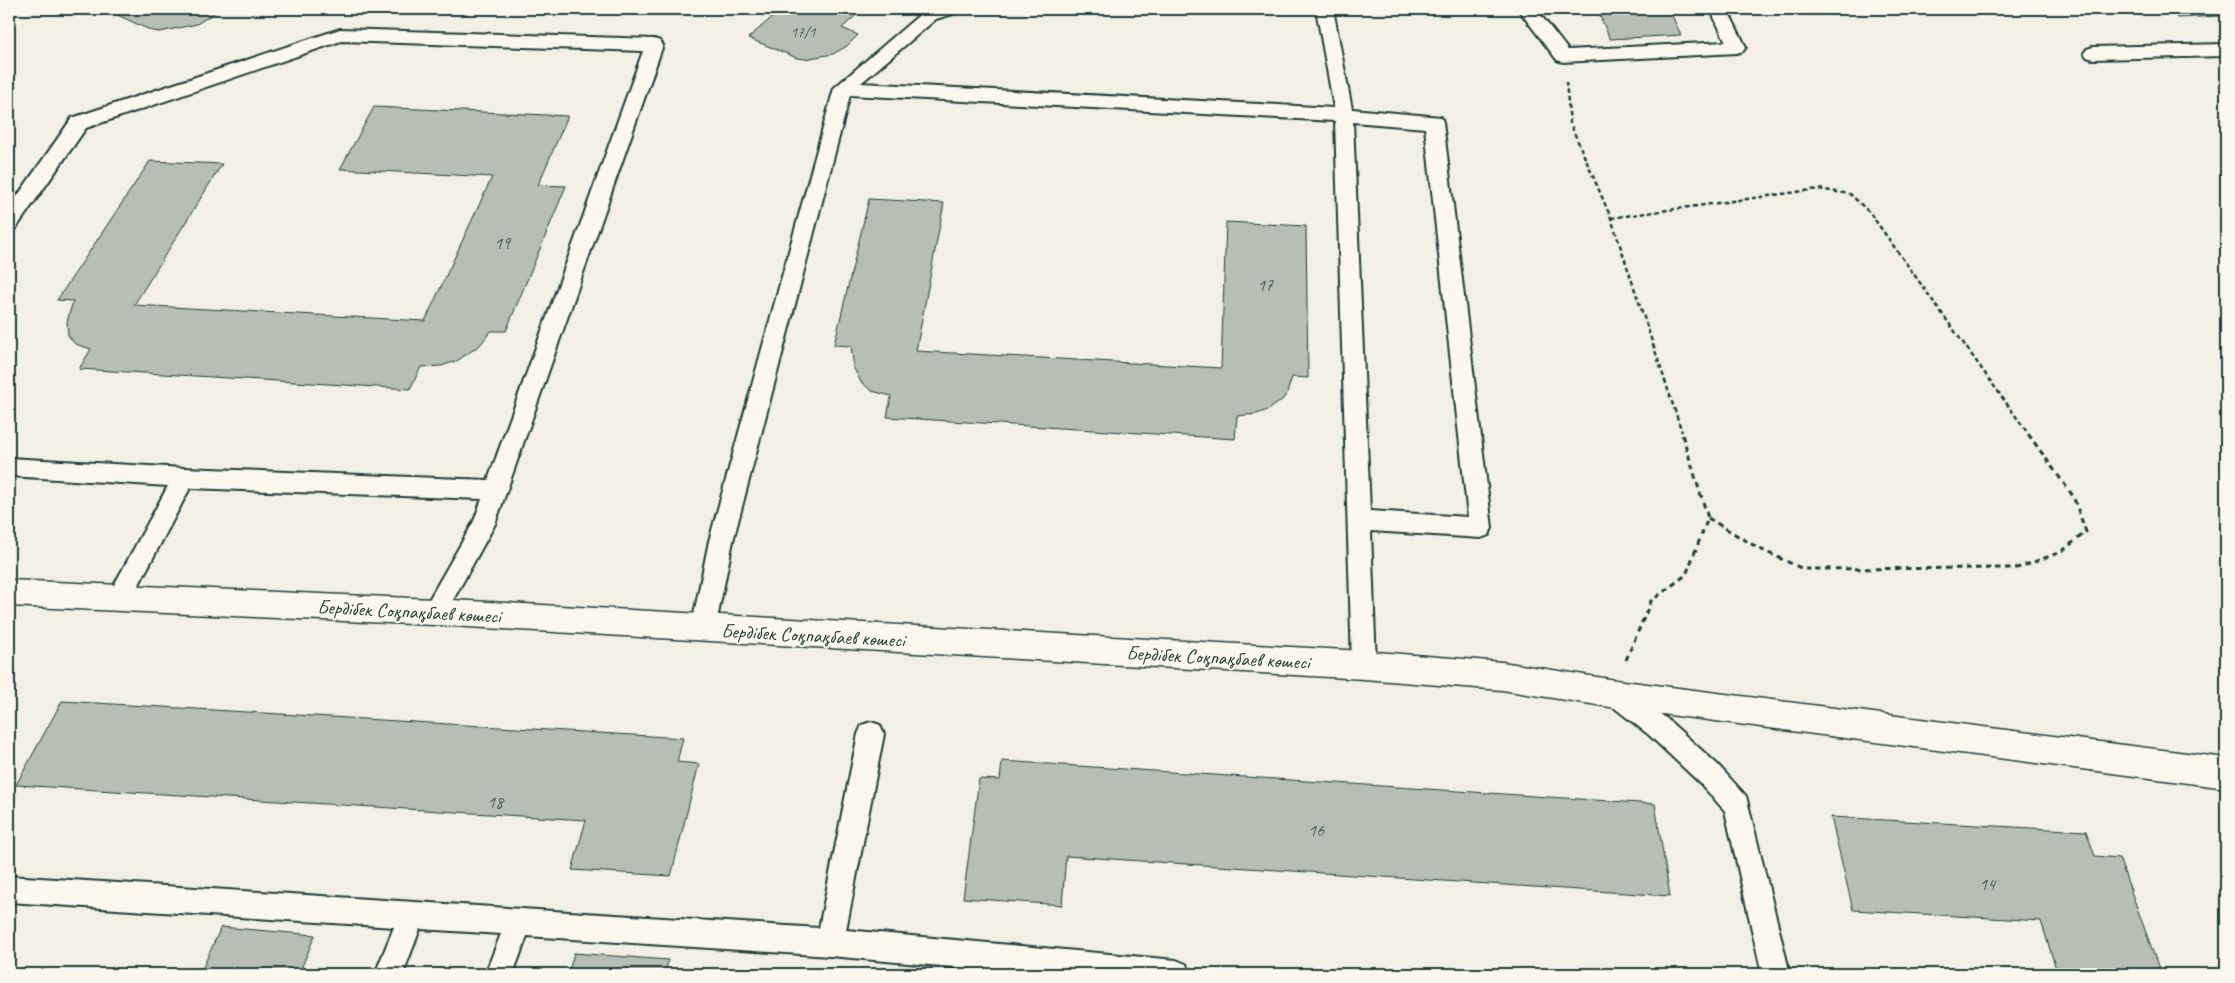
<svg xmlns="http://www.w3.org/2000/svg" width="2235" height="983" font-family="Caveat,sans-serif">
<rect width="100%" height="100%" fill="#f2f0e5"/>
<filter id="ink" filterUnits="userSpaceOnUse"><feTurbulence type="fractalNoise" baseFrequency=".02" numOctaves="2"/><feDisplacementMap in="SourceGraphic" scale="10" xChannelSelector="R" yChannelSelector="G"/><feConvolveMatrix kernelMatrix="1 2 1 2 8 2 1 2 1" color-interpolation-filters="sRGB"/></filter>
<g filter="url(#ink)">
<path fill="#e0e1d6" d="M1749,9H2108L2110,10L1753,14Z"/>
<path fill="#b7beb3" stroke="#1f3d34" d="M117,9H220L197,24L160,32L152,31L111,12Z
M782,9H863L842,28L858,35L847,46L833,54L805,59L797,58L748,38Z
M1597,9H1669L1681,35L1610,39Z
M2170,9H2216L2222,16L2177,18Z
M374,107L568,116L538,185L566,186L506,331H491L480,345L457,361L441,366L421,367L410,389L79,369L91,349L75,344L68,335L67,322L73,301L57,300L150,161L222,164L134,305L425,321L492,177L340,169Z
M869,199L944,203L916,351L1221,368L1226,222L1306,226L1308,378L1292,377L1287,393L1282,400L1270,409L1257,414L1237,416L1235,439L887,417L891,396L872,391L861,382L854,369L851,346L834,345Z
M62,701L683,738L677,762L699,764L671,876L572,870L586,820L16,785Z
M1002,761L1655,804L1670,896L1066,856L1062,905L963,898L979,779L1000,780Z
M1831,817L2086,831L2095,856L2119,858L2161,974L2057,972L2041,921L1853,910Z
M221,927L315,935L299,974H200Z
M574,953L668,960L665,974H568Z"/>
<g fill="none" stroke-linecap="round" stroke-linejoin="round">
<g stroke="#1f3d34" stroke-width="4">
<path id="service" d="M931,9H959L956,13L936,19L861,83L1334,108L1316,9H1333L1352,109L1441,117L1443,122L1492,528L1489,535L1481,538L1371,531L1376,665L1373,673L1364,676L1355,673L1352,665L1335,121L850,95L733,541L715,629L711,637L703,640L695,637L691,629L709,541L834,88L924,11ZM1353,122L1425,128L1468,517L1370,511Z
M1518,9H1536L1568,50L1726,42L1710,9H1727L1746,47L1743,51L1737,53L1563,62L1557,60Z
M340,29L654,39L660,41L663,45L495,524L442,620L434,623L426,620L422,612L474,521L482,499L190,488L128,605L120,608L112,605L108,597L112,589L168,486L9,476V458L184,468L488,480L643,51L341,41L86,128L16,228L9,230V208L72,118Z
M2226,44V56L2093,59L2087,57L2084,53L2087,49L2093,47Z
M1616,682L1625,686L1667,719L1718,765L1746,796L1790,974H1762L1725,811L1700,783L1649,735L1607,702L1604,694L1607,686Z
M871,722L880,725L884,734L846,930L1176,960L1186,964L1190,974H1029L830,956L527,936L513,974H485L501,934L420,929L403,974H375L394,927L9,902V876L819,928L858,734L862,725Z"/>
</g>
<g stroke="#1f3d34" stroke-width="3">
<path id="minor" d="M9,580L434,599L1364,651L1502,662L1616,680L2226,758V788L1616,708L1502,690L1364,679L434,625L9,606Z"/>
</g>
<path stroke="#1f3d34" stroke-width="2.5" stroke-dasharray="4.5 3" stroke-linecap="butt" d="M1566,82L1570,123L1611,218L1682,432
M1611,218L1818,189L1850,194L1870,213L2027,432"/>
<path stroke="#1f3d34" stroke-width="3" stroke-dasharray="5.5 4.5" stroke-linecap="butt" d="M1708,518L1760,549L1803,569L2017,568L2061,552L2086,532L2073,496L2026,431
M1626,660L1651,601L1686,575L1708,518L1681,431"/>
<use href="#service" fill="#fbf7ec" fill-rule="evenodd"/>
<use href="#minor" fill="#fbf7ec" fill-rule="evenodd"/>
</g>
</g>
<g text-anchor="middle" stroke-width="4" stroke-linejoin="round" paint-order="stroke">
<g font-size="15" fill="#455d54">
<text x="803" y="37">17/1</text>
</g>
<g font-size="18" fill="#455d54">
<text x="502" y="249">19</text>
<text x="1265" y="291">17</text>
<text x="495" y="808">18</text>
<text x="1316" y="836">16</text>
<text x="1987" y="890">14</text>
</g>
<g font-size="20" fill="#1f3d34" stroke="#fbf7ec">
<text transform="translate(409 611) rotate(3)" y="7">Бердібек Соқпақбаев көшесі</text>
<text transform="translate(813 635) rotate(3)" y="7">Бердібек Соқпақбаев көшесі</text>
<text transform="translate(1218 657) rotate(3)" y="7">Бердібек Соқпақбаев көшесі</text>
</g>
</g>
<rect width="2235" height="983" fill="none" stroke="#fbf7ec" stroke-width="30"/>
<rect x="15" y="15" width="2205" height="953" fill="none" stroke="#1f3d34" stroke-width="2" filter="url(#ink)"/>
</svg>
